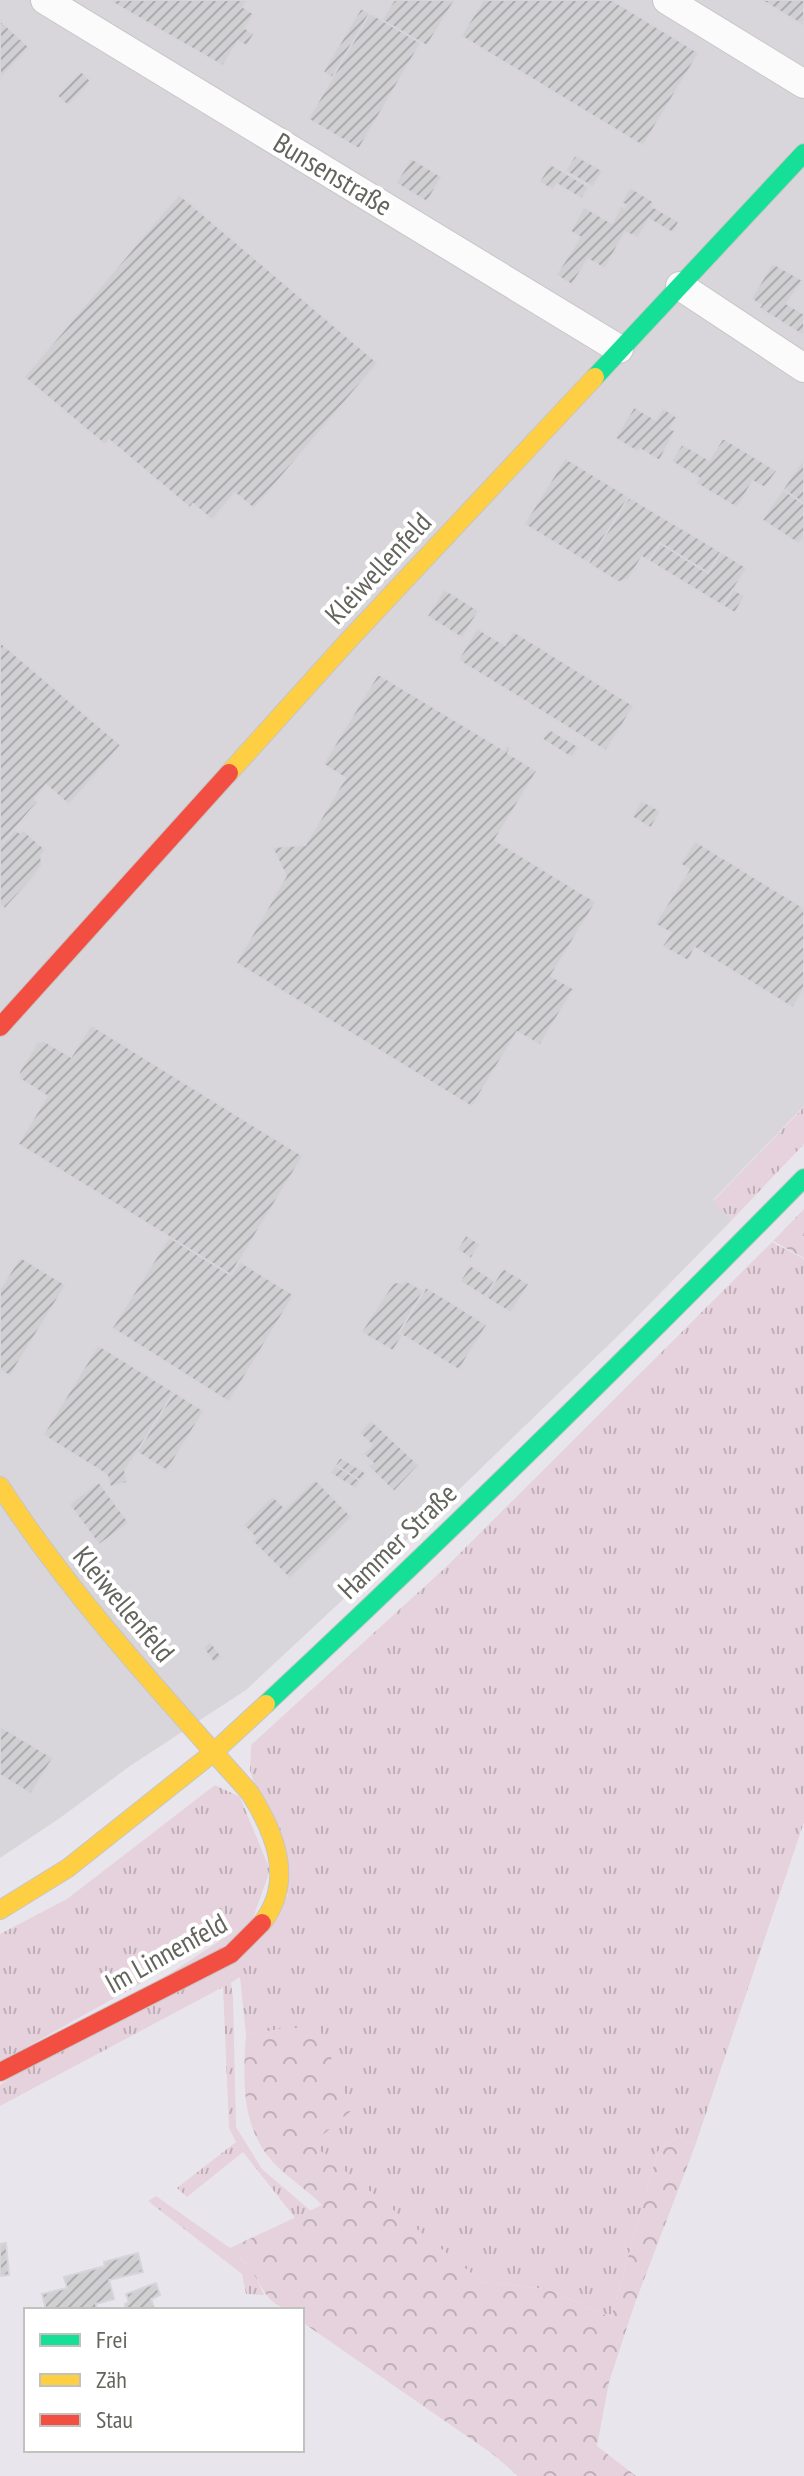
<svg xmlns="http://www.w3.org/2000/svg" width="804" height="2476" font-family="'PT Sans Narrow',sans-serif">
<defs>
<pattern id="grass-tufts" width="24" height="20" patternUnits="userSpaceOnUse" patternTransform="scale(2)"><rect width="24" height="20" fill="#e6d2dd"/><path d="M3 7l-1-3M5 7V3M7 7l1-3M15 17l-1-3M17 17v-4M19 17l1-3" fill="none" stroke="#beaeb6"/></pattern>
<pattern id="forest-crowns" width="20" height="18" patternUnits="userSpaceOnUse" patternTransform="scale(2)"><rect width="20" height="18" fill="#e6d2dd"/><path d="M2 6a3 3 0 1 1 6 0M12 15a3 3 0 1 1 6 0" fill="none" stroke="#beaeb6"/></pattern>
<pattern id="building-hatch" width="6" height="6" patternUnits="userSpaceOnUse" patternTransform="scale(2)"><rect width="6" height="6" fill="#d0d0d3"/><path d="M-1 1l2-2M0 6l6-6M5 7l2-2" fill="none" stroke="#acacae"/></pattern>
</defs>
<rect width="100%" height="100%" fill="#e8e6ec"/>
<path fill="#d8d6db" d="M0,0H804V1106L713,1200L732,1220L627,1327L410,1537L246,1690L130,1766L60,1818L0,1858Z"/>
<path fill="url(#grass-tufts)" d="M804,1107V1144L732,1220L713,1201Z
M772,1242L804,1259V1822L695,2146L678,2136L658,2151L611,2318L548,2289L482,2282L311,2144L351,2109L317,2023L246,2035L240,1977L231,1983L233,1997L236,2127L262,2169L311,2211L296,2219L243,2152L187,2197L177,2188L236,2142L229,2128L223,1987L0,2106V2085L288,1896L250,1770L251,1745L446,1567Z
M215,1785L240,1797L270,1870L252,1921L0,2062V1934L67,1899Z
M156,2196L230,2248L252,2269L264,2295L246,2294L242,2274L148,2201Z"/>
<path fill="url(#forest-crowns)" d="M804,1209V1258L773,1241Z
M317,2022L352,2110L312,2144L482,2282L548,2289L611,2318L658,2151L678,2136L695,2146L635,2303L609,2382L597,2446L636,2476H518L494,2455L302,2322V2310C271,2310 267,2296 253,2273C248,2263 238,2256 230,2248L322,2205C306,2188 281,2174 267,2155C241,2120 243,2077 246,2035Z"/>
<path fill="url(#building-hatch)" stroke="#d7d5db" stroke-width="2" d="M108,0H248L243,7L254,14L245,28L254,34L247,46L238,41L223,66Z
M394,0H455L427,46L382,20Z
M483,0H612L699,53L643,146L461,36Z
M761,0H804V26Z
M361,8L370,13L332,78L323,72Z
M370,13L421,43L359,149L308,119Z
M0,20L29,47L0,79Z
M81,71L91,81L68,106L57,96Z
M575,155L603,171L593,187L565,171Z
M411,158L442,177L427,202L396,183Z
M550,164L589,187L582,199L557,184L553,190L539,182Z
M630,187L654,202L652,206L679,222L673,233L649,219L638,238L625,232L605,269L588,259L572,285L556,275L580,237L570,231L584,207L612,223L621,206L624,208L626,205L621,203Z
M179,194L378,363L254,509L235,493L212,520L193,504L190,508L109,440L105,445L24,377Z
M772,263L804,281V284L801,282L787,304L804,314V336L759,308L761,305L751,299Z
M634,407L656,420L663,408L677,417L670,428L675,431L658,464V460L640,449L638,452L615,438Z
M723,438L777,471L765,488L753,481L737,508L696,483L699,478L671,461L682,444L709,460Z
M565,458L629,497L588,563L524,524Z
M804,458V504L783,489Z
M783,489L804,504V537L799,544L762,520Z
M629,497L721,552L708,573L660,543L649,561L642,557L628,580L618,582L588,563Z
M660,543L708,573L721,552L747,568L723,606L649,561Z
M444,589L479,611L462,638L427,616Z
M733,589L745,596L735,613L723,606Z
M477,628L505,645L513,631L634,706L606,751L458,660Z
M0,642L121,745L69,805L46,785L35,799L38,802L0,846Z
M378,674L504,750L507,745L511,748L508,753L537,771L495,840L596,902L551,976L574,989L540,1045L517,1032L472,1107L236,963L286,876L272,847L305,845L323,815L345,778L323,764Z
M549,729L579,747L572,758L542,739Z
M641,800L661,811L651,828L632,817Z
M15,829L20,833L23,830L46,850L41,856L42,865L34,877L5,909L0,905V846Z
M695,841L804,908V989L793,1008L695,948L688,961L662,946L671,933L655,924L689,869L680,864Z
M91,1025L303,1156L231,1275L18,1144L47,1096L20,1079L19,1072L37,1043L44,1041L71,1057Z
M466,1235L480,1244L471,1259L457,1249Z
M169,1237L231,1275L239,1261L294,1295L229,1402L112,1328Z
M20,1257L66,1285L10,1376L0,1370V1289Z
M470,1265L495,1281L485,1297L460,1281Z
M503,1268L529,1284L511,1313L485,1297Z
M405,1280L424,1291L399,1333L403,1335L393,1351L361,1332L393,1283L398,1282L402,1284Z
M426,1287L487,1325L459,1370L399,1333Z
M98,1345L174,1392L125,1471L127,1483L110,1487L107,1475L43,1435Z
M174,1392L204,1411L167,1471L137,1452Z
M371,1420L419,1465L394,1492L369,1467L373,1463L363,1454L372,1445L359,1433Z
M340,1457L366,1473L361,1481L335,1465Z
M335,1465L361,1481L356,1489L330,1473Z
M315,1479L352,1517L290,1579L252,1541Z
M99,1482L129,1523L99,1545L69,1504Z
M273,1496L285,1508L256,1538L243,1525Z
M210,1641L222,1657L214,1663L203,1648Z
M0,1726L53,1758L31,1794L0,1775Z
M6,2243L9,2275L0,2276V2244Z
M138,2253L143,2272L109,2280L114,2299L96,2304L97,2308L90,2310H46L42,2294L67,2288L64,2277L105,2266L104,2262Z
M156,2283L160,2295L151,2299L155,2310H126L125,2304L129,2302L126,2294Z"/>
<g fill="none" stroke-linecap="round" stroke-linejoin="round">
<g stroke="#c7c6c6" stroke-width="30">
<path id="street" d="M45,0L619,349
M667,0L804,84
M680,286L804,368"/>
</g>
<g stroke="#c6c6c6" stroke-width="20">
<path id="fast" d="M595,377L804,153
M266,1704C449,1533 628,1357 804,1178"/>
</g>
<g stroke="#c6c6c6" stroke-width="20">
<path id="slow" d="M229,773L347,642L595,377
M0,1486C72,1597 162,1694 250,1793C275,1833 295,1881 262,1923
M0,1910L68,1868L214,1752L266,1704"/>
</g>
<g stroke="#c6c6c6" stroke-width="20">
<path id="jam" d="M0,1027L229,773
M0,2072L231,1954L262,1923"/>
</g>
<use href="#street" stroke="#fcfbfc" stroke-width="28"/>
<use href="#fast" stroke="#16e098" stroke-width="18"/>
<use href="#slow" stroke="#ffcf43" stroke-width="18"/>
<use href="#jam" stroke="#f24e42" stroke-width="18"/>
</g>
<g text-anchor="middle" stroke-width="8" stroke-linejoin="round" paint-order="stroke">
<g font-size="28" fill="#63645c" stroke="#fff">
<text transform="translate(333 174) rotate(31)" y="10">Bunsenstraße</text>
<text transform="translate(378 568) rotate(-47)" y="10">Kleiwellenfeld</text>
<text transform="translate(397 1541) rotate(-44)" y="10">Hammer Straße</text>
<text transform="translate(124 1604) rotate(50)" y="10">Kleiwellenfeld</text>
<text transform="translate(166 1953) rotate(-29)" y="10">Im Linnenfeld</text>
</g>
</g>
<rect x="24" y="2308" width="280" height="144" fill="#ffffff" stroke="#c1c1be" stroke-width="2"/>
<rect x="40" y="2334" width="40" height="12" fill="#16e098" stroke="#c1c1be" stroke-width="2"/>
<text x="96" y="2348" font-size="24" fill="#63645c">Frei</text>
<rect x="40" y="2374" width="40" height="12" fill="#ffcf43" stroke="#c1c1be" stroke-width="2"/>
<text x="96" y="2388" font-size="24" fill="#63645c">Zäh</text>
<rect x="40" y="2414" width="40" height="12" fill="#f24e42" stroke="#c1c1be" stroke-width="2"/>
<text x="96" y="2428" font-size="24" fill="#63645c">Stau</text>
</svg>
